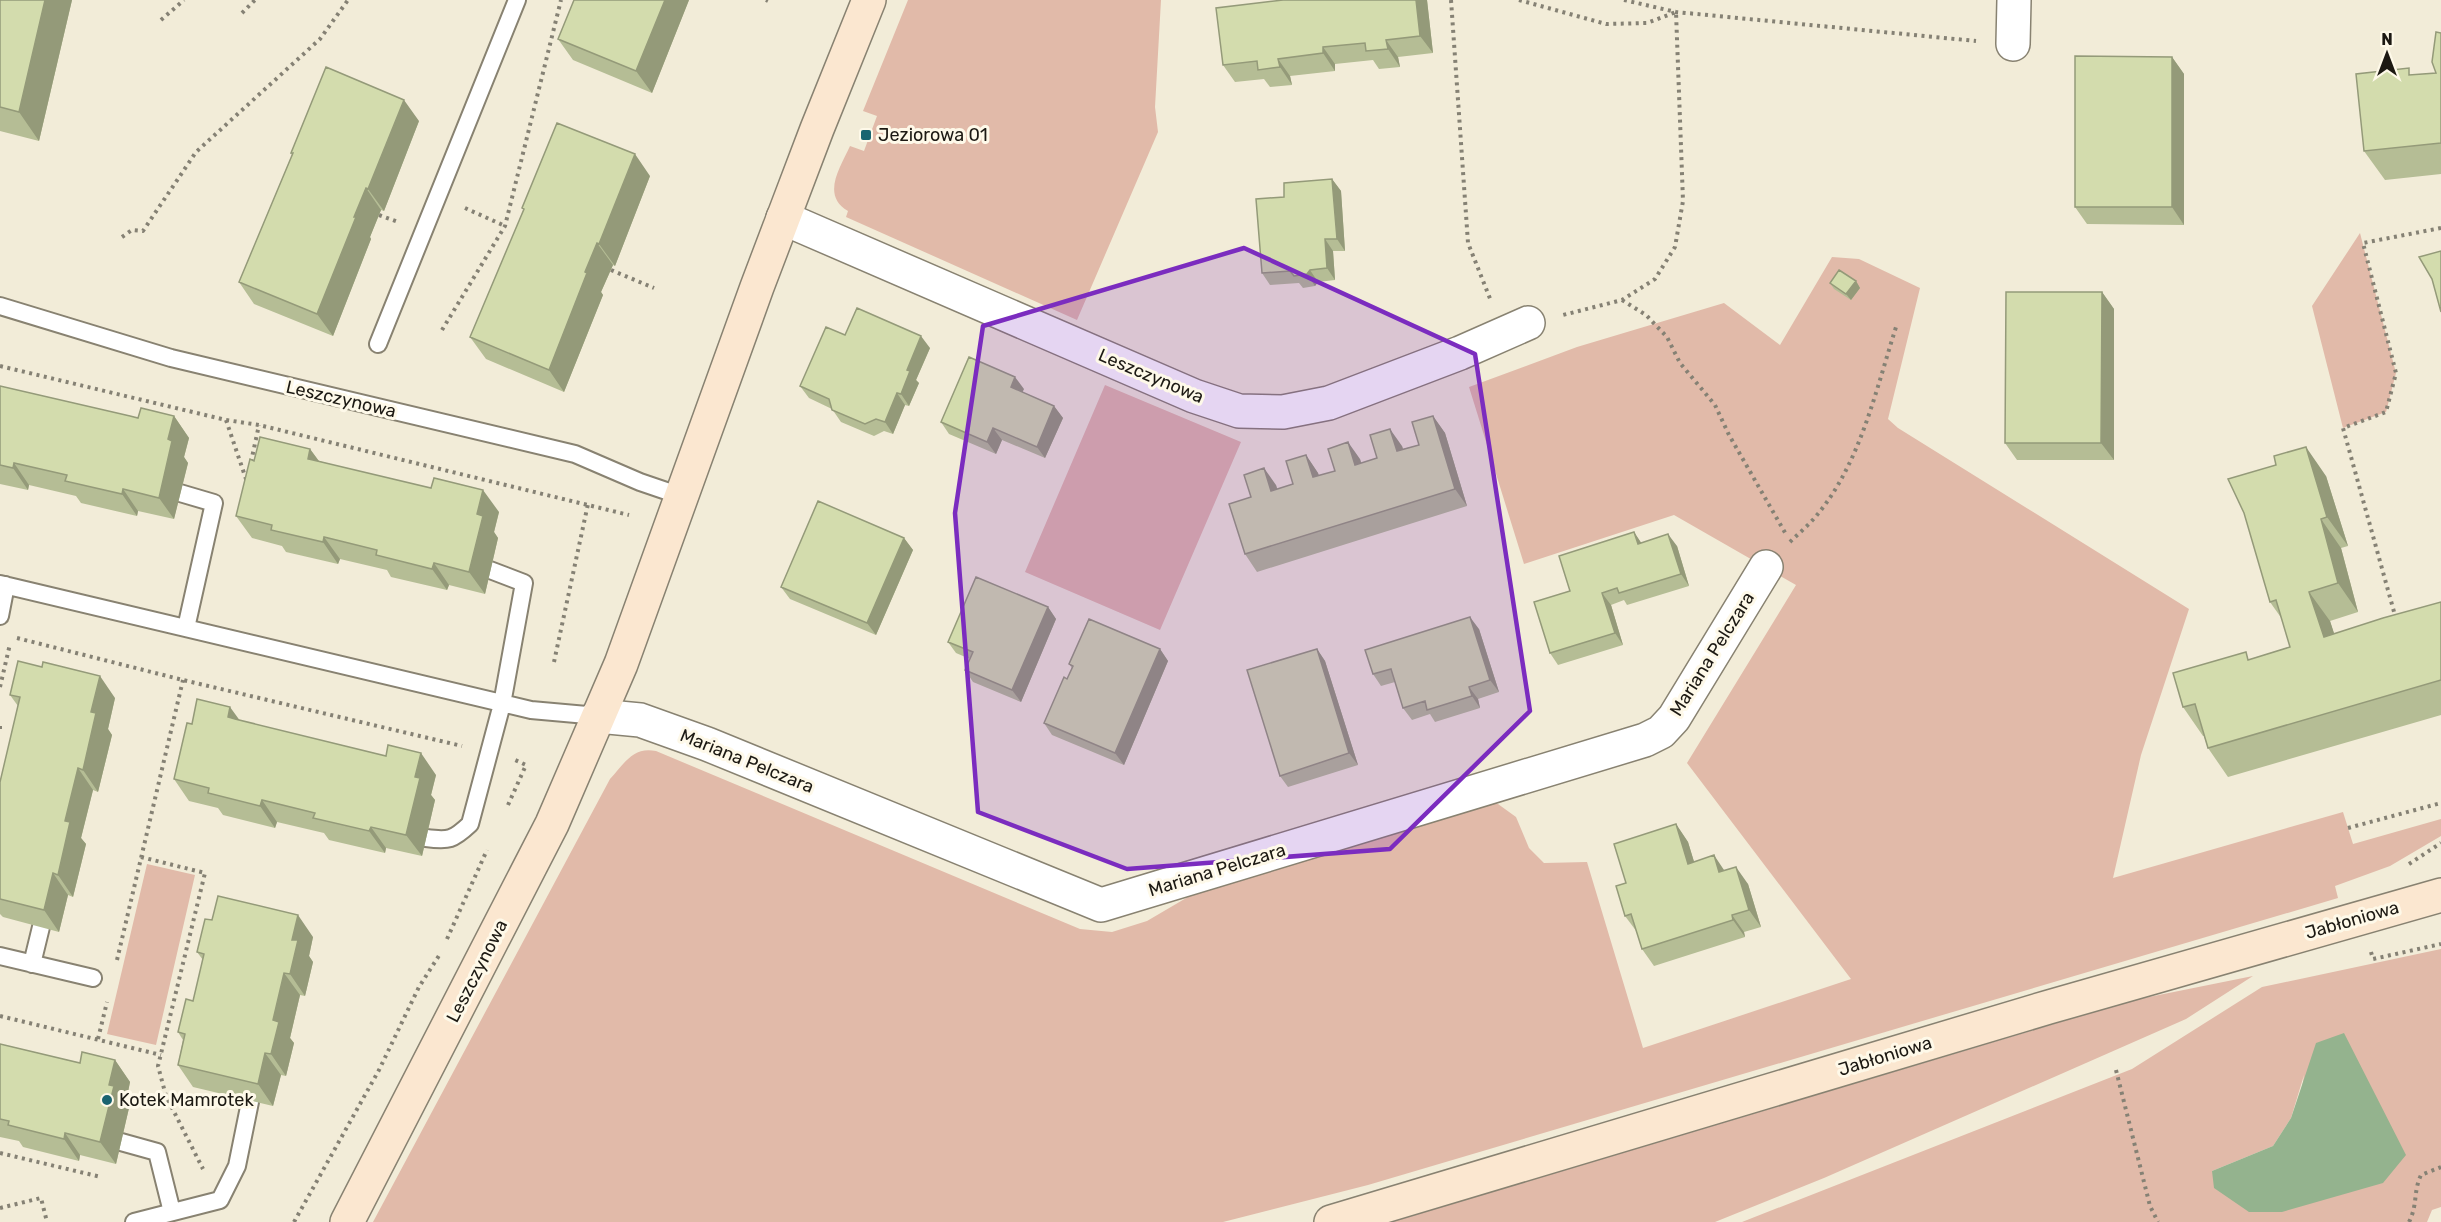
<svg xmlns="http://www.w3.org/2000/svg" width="2441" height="1222" font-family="Rubik,sans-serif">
<rect width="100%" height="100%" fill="#f2ecd8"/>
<path fill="#e1baa9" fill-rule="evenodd" d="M908,0H1161L1155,107L1158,132L1077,320L846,217L848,211C821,195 840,168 850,146L864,151L877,116L863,111Z
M2360,233L2396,373L2386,412L2343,428L2312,306Z
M1832,257L1859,259L1920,288L1888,419L1898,428L2189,609L2141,755L2113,878L2343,812L2353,844L2441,819V836L2390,866L2335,886L2338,898L1368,1185L1223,1222H373L610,779C624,764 633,746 656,751L1080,929L1112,932L1147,921L1205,887L1472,803L1498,804L1516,817L1529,848L1544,863L1587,862L1643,1048L1851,979L1687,763L1796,585L1674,515L1524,564L1469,387L1577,347L1724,303L1780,345Z
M1105,385L1241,442L1160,630L1025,572Z
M147,864L195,875L156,1045L107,1034Z
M2441,949V1207L2432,1210L2427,1222H1742L2132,1069L2262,987ZM2304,1075L2282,1212L2212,1171L2273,1146L2291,1118Z
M2253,976L2186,1019L1824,1178L1715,1222H1391L2134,1000Z"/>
<path fill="#94b38e" d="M2344,1033L2406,1155L2383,1183L2282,1212H2249L2214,1188L2212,1171L2273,1146L2291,1118L2316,1043Z"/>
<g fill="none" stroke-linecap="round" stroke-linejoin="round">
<g stroke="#888271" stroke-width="20">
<path id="lane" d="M0,306L171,358L575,454L640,482L681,496
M378,344L517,0
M180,493L214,503L186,628
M0,584L531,710L598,716
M0,616L6,585
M426,838C449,841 453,840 470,824L502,704L524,583L490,570
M0,956L93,978
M32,964L41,927
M121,1142L157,1152L172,1212
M134,1222L220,1200L237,1166L250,1102"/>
</g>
<g stroke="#888271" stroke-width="36">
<path id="street" d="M2013,44L2014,0
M783,218L1194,396L1239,411L1283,412L1329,403L1460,353L1528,323
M598,716L640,720L707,744L1101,905L1645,740L1661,732L1674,718L1766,567"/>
</g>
<g stroke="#888271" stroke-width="36">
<path id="secondary" d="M347,1222L552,824L621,664L757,287L817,129L869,0
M1331,1222L2049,1007L2441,895"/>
</g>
<path stroke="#858174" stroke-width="4" stroke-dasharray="3 4.5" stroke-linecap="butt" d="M766,0L768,1
M1451,0L1468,243L1491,301
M1519,0L1606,24L1647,23L1676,12L1683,201L1675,247L1655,279L1622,300L1563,315
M1624,0L1676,12L1976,41
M242,13L255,0
M161,20L184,0
M465,208L505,226
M379,215L398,222
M122,237L132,230L143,231L196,152L320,39L348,0
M611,270L654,288
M1622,300L1646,315L1667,337L1680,363L1715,405L1729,435L1787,536
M442,330L505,226L561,0
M0,366L226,420L259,425L629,515
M226,420L247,482
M251,462L259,425
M1790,542C1799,533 1809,525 1817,515C1861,462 1876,389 1897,324
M2396,619L2343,428L2386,412L2396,373L2363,243L2441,228
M17,638L183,680L462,746
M554,662L588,504
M0,687L10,644
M0,726V732
M508,805L526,765L515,760
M2348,828L2441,803
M141,857L205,873L158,1066L166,1096L203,1169
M2409,864L2441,843
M447,939L487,850
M2371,952L2373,959L2441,944
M117,960L183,680
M0,1016L161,1055
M98,1039L107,1002
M2116,1070L2150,1206L2158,1222
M0,1153L101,1177
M0,1208L41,1198L47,1222
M294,1222L379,1070L419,987L440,954
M2409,1222C2418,1204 2413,1192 2421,1175L2441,1167"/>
<use href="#lane" stroke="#fff" stroke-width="16"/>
<use href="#street" stroke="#fff" stroke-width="33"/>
<use href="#secondary" stroke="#fbe7d0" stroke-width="33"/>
</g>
<path fill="#b5bd95" d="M0,0H72L39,141L0,131Z
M689,0L652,93L573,60L558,39Z
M1427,0L1433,53L1398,57L1400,67L1379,69L1373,60L1335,64V71L1290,76L1292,85L1270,87L1264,79L1235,82L1223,65Z
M2441,33V174L2385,180L2364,151L2436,73Z
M2172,57L2184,74V225L2087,224L2075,207Z
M419,121L384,211L381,210L370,237L371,239L333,336L254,304L239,282L292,155L291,153Z
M650,176L615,266L613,265L601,292L603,295L564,392L486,359L470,337L524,210L522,208Z
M1332,179L1341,191L1345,251H1333L1335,280L1318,282L1315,286L1303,288L1299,283L1270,285L1262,273L1284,197Z
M1856,281L1860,288L1851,300L1834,289L1830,283Z
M2102,292L2114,309V460H2017L2005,443Z
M845,335L930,348L916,380L919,383L909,406L905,405L893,434L884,431L874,436L841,422L832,409L809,398L800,386Z
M0,386L130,416L138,418L174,416L189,438L184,457L188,463L174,519L138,511L137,516L81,503L76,496L29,485L28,490L0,484Z
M1024,389L1022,392L1054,406L1063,418L1045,458L1002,440L996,454L949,434L941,422Z
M1433,416L1445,433L1467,506L1257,572L1245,554L1276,485L1277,489L1293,484L1306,455L1318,473L1319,476L1335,471L1360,459L1361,463L1377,458L1402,446L1403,449L1419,445Z
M310,449L319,461L499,512L494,532L498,538L485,594L449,585L447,590L391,577L387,570L340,559L338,564L286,552L282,546L252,538L236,516L254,461Z
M2326,476L2348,546L2341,548L2358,612L2330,621L2334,634L2441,602V715L2228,777L2208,748L2204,736H2203L2183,707L2251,659L2290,647L2282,619L2270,602Z
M1634,532L1641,543L1677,546L1689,586L1627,605L1624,600L1611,605L1623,645L1558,665L1550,653L1570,591Z
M904,538L913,550L876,635L790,599L781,587Z
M1048,607L1056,619L1021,702L973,682L965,670L970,659L956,653L948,642Z
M1479,629L1499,692L1478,699L1480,708L1435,722L1430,714L1412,720L1403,708L1395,682L1381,686L1373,674Z
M1160,649L1168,661L1124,765L1052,735L1044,723L1067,679L1072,668L1069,664Z
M1317,649L1325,661L1358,765L1288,787L1280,776Z
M10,695L115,698L108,729L112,735L98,792L93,790L81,838L86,844L73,897L68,895L59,932L3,917L0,914V782L18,706Z
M240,721L436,775L431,795L435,800L422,856L386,848L385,853L329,840L324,833L277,822L275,828L223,815L218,808L189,801L174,779L192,724Z
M1676,824L1688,842L1694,862L1724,870L1748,884L1761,927L1744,932L1745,937L1654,966L1642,949L1637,932L1625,916Z
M313,937L309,956L313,962L305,996L300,995L290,1038L294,1043L286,1076L281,1075L273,1106L193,1087L178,1065L183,1040L178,1032L193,1001L203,960L197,952Z
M0,1044L80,1063L115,1060L130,1082L126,1102L129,1108L116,1164L80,1155L79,1161L23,1147L19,1141L0,1137Z"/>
<path fill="#949a79" d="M45,0H72L39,141L19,112Z
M665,0H689L652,93L636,71Z
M1416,0H1427L1433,53L1420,36Z
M1386,40L1398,57L1400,67L1388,49Z
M1323,47L1335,64V71L1323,53Z
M2172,57L2184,74V225L2172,207Z
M1278,59L1290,76L1292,85L1280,67Z
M404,100L419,121L384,211L368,189Z
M635,154L650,176L615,266L599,244Z
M1332,179L1341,191L1345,251L1337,239Z
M366,188L381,210L370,237L371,239L333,336L317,314L354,217Z
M1325,239L1333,251L1335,280L1327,268Z
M597,243L613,265L601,292L603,295L564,392L549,370L585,272Z
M1310,270L1318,282L1315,286L1307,274Z
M1856,281L1860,288L1851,300L1846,294Z
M2102,292L2114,309V460L2101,443Z
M921,336L930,348L916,380L919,383L909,406L901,394L907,370Z
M1015,377L1024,389L1019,399L1011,387Z
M897,393L905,405L893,434L885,422Z
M1054,406L1063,418L1045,458L1037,447Z
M174,416L189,438L184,457L188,463L174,519L159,498L168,439Z
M1433,416L1445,433L1467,506L1455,489Z
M993,428L1002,440L996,454L987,442Z
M1390,429L1402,446L1409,469L1397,451Z
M1348,442L1360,459L1367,482L1355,465Z
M2306,447L2326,476L2348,546L2327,517Z
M310,449L326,471L308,459Z
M1306,455L1318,473L1325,495L1313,477Z
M14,463L29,485L28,490L13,468Z
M1264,468L1276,485L1283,508L1271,491Z
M123,489L138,511L137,516L122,494Z
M483,490L499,512L494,532L498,538L485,594L469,572L477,514Z
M2321,519L2341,548L2358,612L2338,583Z
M1634,532L1642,544H1638Z
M1668,534L1677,546L1689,586L1681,574Z
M324,537L340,559L338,564L323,542Z
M904,538L913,550L876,635L867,623Z
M434,563L449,585L447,590L432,569Z
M2309,592L2330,621L2345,666L2324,637Z
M1602,593L1611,605L1623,645L1615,633Z
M1048,607L1056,619L1021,702L1012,690Z
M1470,617L1479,629L1499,692L1490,680Z
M1160,649L1168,661L1124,765L1115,753Z
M1317,649L1325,661L1358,765L1349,753Z
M100,676L115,698L108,729L112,735L98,792L83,770L91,712Z
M1469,687L1478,699L1480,708L1472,696Z
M230,707L246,729L228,717Z
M421,753L436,775L431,795L435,800L422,856L406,835L415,777Z
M78,768L93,790L81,838L86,844L73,897L58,875L65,821Z
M262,800L277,822L275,828L260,806Z
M1676,824L1688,842L1700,881L1688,864Z
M371,827L386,848L385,853L369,831Z
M1714,855L1726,873L1719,872Z
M1736,867L1748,884L1761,927L1749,910Z
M53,873L68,895L59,932L44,910Z
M298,915L313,937L309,956L313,962L305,996L290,974L292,940Z
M1732,915L1744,932L1745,937L1733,920Z
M284,973L300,995L290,1038L294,1043L286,1076L271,1054L273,1020Z
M265,1053L281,1075L273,1106L258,1084Z
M115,1060L130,1082L126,1102L129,1108L116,1164L100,1142L109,1085Z
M65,1133L80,1155L79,1161L64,1139Z"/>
<path fill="#d3dcad" stroke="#949a79" stroke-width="1.5" d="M0,0H45L19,112L0,107Z
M574,0H665L636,71L558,39Z
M1283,0H1416L1420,36L1386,40L1388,49L1366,51L1365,43L1323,47V53L1278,59L1280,67L1258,70L1257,61L1223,65L1216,8Z
M2436,32L2441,33V143L2364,151L2356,74L2409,68V75L2436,73L2432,62Z
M2075,56L2172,57V207H2075Z
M326,67L404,100L368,189L366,188L354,217H356L317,314L239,282L293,153H291Z
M557,123L635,154L599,244L597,243L585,272L587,273L549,370L470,337L524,209L522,208Z
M1332,179L1337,239H1325L1327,268L1310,270L1307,274L1294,276L1290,271L1262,273L1256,199L1284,197V183Z
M2441,251V312L2432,279L2419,257Z
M1839,270L1856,281L1846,294L1830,283Z
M2006,292H2102L2101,443H2005Z
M857,308L921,336L907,370L910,371L901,394L897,393L885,422L876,419L865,424L832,410L829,399L800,386L826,327L845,335Z
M969,357L1015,377L1011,387L1054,406L1037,447L993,428L987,442L941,422Z
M0,386L130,416L138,418L141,408L174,416L168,439L172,441L159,498L123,489L122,494L65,481L67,475L14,463L13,468L0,465Z
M1433,416L1455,489L1245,554L1229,504L1251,497L1244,475L1264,468L1271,491L1293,484L1286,461L1306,455L1313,477L1335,471L1328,449L1348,442L1355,465L1377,458L1370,435L1390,429L1397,451L1419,445L1412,422Z
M260,437L310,449L308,459L313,460L431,488L434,478L483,490L477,514L483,516L469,572L434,563L432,569L376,555L377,550L324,537L323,542L271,530L272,525L236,516L250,459L254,461Z
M2306,447L2327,517L2321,519L2338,583L2309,592L2324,637L2383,618L2441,602V680L2208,748L2195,704L2183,707L2173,673L2246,652L2248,660L2290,647L2276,600L2270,602L2244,513L2228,479L2276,465L2274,456Z
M818,501L904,538L867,623L781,587Z
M1634,532L1638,544L1668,534L1681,574L1619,593L1617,588L1602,593L1615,633L1550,653L1534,602L1570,591L1559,556Z
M976,577L1048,607L1012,690L965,670L973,652L948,642Z
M1470,617L1490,680L1469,687L1472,696L1427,710L1425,701L1403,708L1391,669L1373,674L1365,650Z
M1089,619L1160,649L1115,753L1044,723L1064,677L1067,679L1073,666L1069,664Z
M1317,649L1349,753L1280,776L1247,670Z
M18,661L42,667L43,662L100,676L91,712L96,713L83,770L78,768L65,821L70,822L58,875L53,873L44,910L0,899V782L20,697L10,695Z
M197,699L230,707L228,717L235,719L386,756L388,745L421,753L415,777L420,778L406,835L371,827L369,831L313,818L315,813L262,800L260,806L208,793L209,788L174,779L187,723L192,724Z
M1676,824L1688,864L1714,855L1719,872L1736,867L1749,910L1732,915L1733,920L1642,949L1631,914L1625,916L1616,886L1626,883L1614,844Z
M218,896L298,915L292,940H298L290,974L284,973L273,1020L279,1022L271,1054L265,1053L258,1084L178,1065L185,1034L178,1032L186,999L193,1001L204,954L197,952L205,919L212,920Z
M0,1044L80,1063L82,1052L115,1060L109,1085L114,1086L100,1142L65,1133L64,1139L8,1125L9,1121L0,1119Z"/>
<path fill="#7b2cbf" fill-opacity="0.2" stroke="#7b2cbf" stroke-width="4.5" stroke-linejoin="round" d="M1244,248L1475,354L1530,711L1390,849L1127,869L978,812L955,513L983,326Z"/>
<g fill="#1a6470" stroke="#fef9e9" stroke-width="2">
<rect x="860" y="129" width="12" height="12" rx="3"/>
<circle cx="107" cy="1100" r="6"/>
</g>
<g text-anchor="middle" stroke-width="6" stroke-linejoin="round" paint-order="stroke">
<g font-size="18" fill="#1c1913" stroke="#fef9e9" text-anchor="start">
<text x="878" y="141">Jeziorowa 01</text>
<text x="119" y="1106">Kotek Mamrotek</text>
</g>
<g font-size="18" fill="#1c1913" stroke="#fef9e9">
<text transform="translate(1151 376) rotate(23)" y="6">Leszczynowa</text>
<text transform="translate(341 399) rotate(13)" y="6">Leszczynowa</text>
<text transform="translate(1712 654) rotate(-58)" y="6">Mariana Pelczara</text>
<text transform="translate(747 761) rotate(22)" y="6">Mariana Pelczara</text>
<text transform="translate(1217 870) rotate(-17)" y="6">Mariana Pelczara</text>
<text transform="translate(2352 920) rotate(-16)" y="6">Jabłoniowa</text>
<text transform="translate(477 971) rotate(-63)" y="6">Leszczynowa</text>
<text transform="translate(1885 1056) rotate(-17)" y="6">Jabłoniowa</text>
</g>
</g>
<g transform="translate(2387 54)" stroke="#fef9e9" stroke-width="4.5" paint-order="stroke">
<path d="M0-4.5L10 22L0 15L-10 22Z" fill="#1c1913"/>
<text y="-9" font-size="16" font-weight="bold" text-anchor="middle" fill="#1c1913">N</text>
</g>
</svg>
